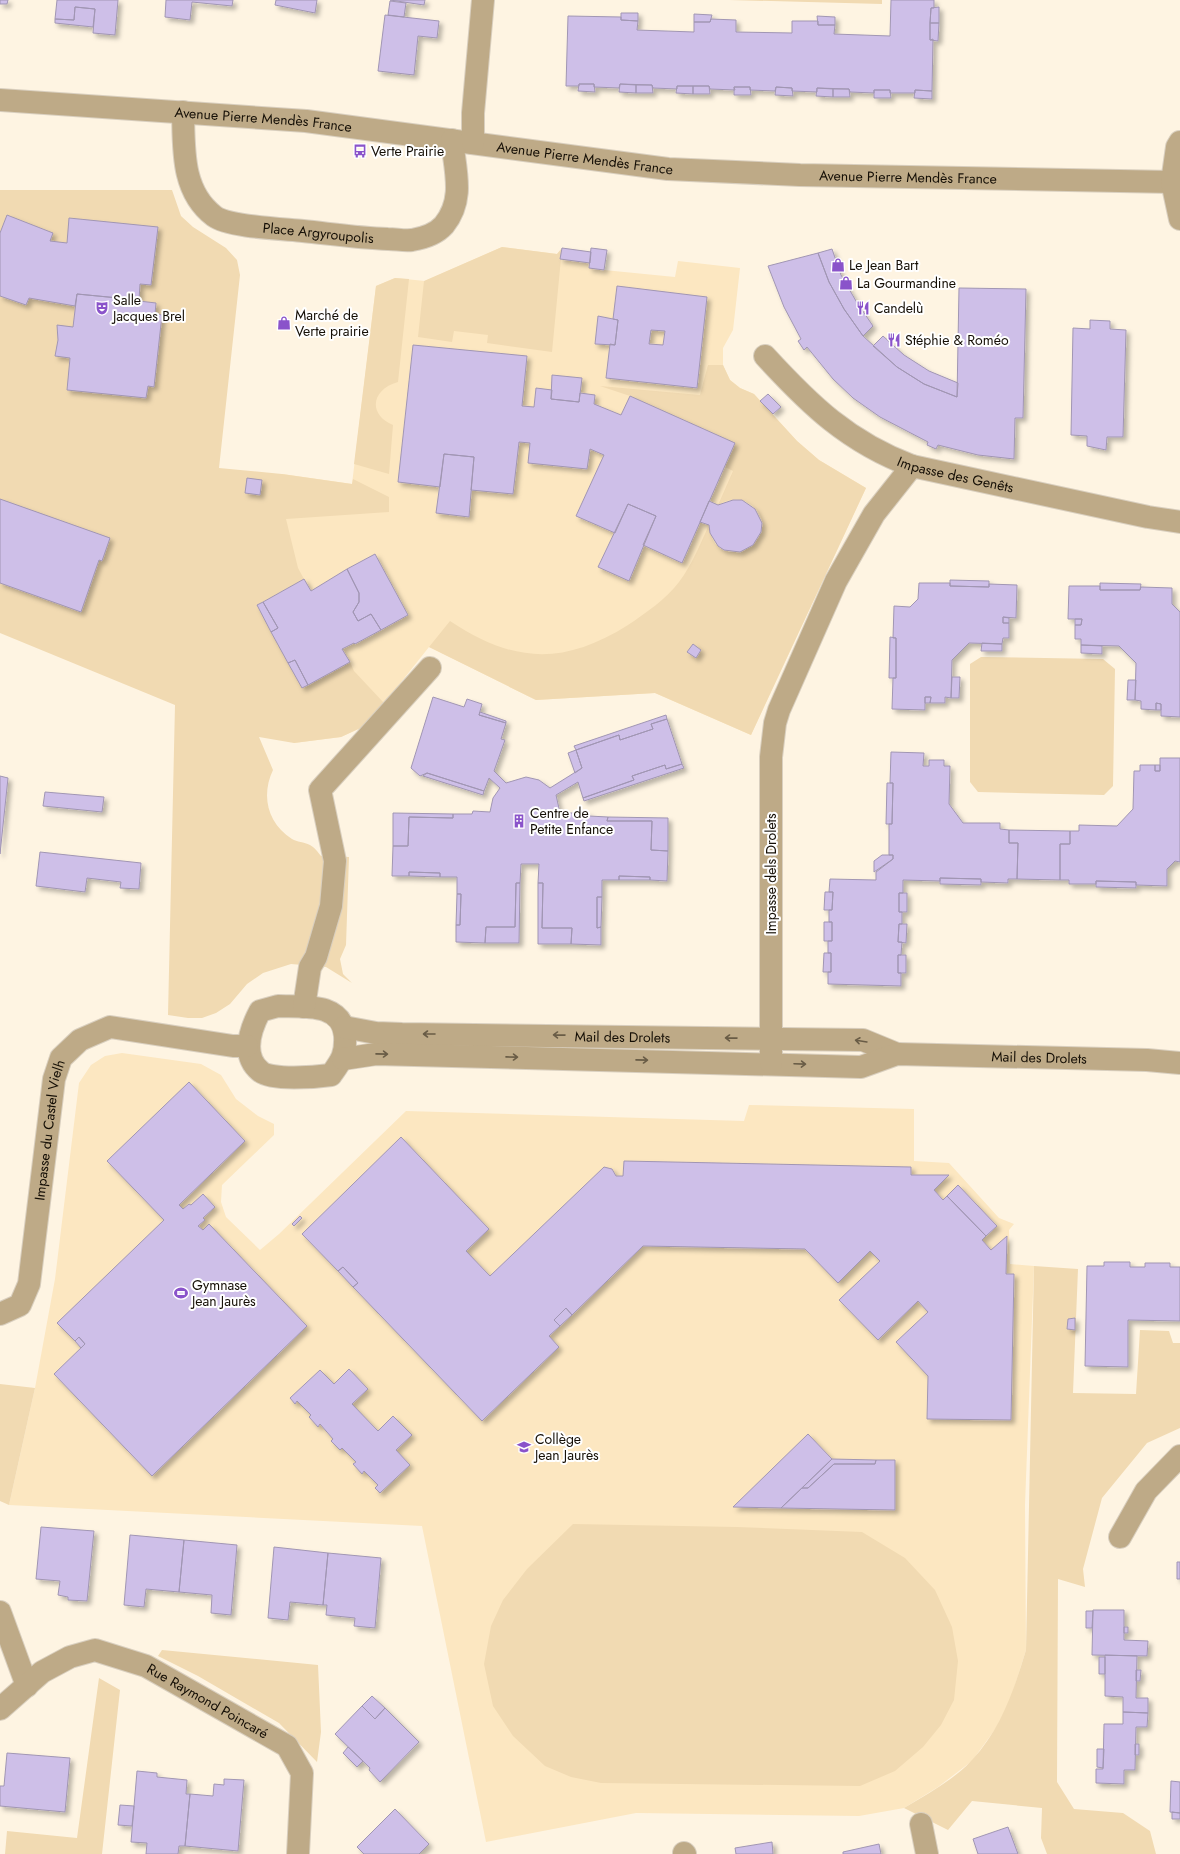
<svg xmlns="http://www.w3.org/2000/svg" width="1180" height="1854" font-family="Jost,sans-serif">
<defs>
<filter id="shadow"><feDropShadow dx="3.5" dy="3.5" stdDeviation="2" flood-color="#0004"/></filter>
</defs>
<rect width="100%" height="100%" fill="#fef4e2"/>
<path fill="#fce7c1" d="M502,247L557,254L562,248L591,252V248L607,250L604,270L675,277L678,261L740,268L733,330L723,348V365L730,380L740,388L754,394L797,441L819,460L866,488L751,735L655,693L536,700L429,647L367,725L341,737L294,743L196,602L282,474L352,484L376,286L395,278L425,281Z
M122,1053L201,1064L221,1075L236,1099L258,1116L274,1124V1135L222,1185L221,1202L226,1217L260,1250L279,1234L406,1111L744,1121L749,1105L914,1109V1161L949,1163L999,1218L1014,1224L1009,1230L1010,1264L1034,1266L1025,1505L1026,1650L1010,1701L996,1728L972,1761L938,1787L904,1808L859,1816L636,1813L486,1842L422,1526L9,1505L35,1388L55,1279L79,1083L91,1065L105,1056Z"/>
<path fill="#f1dab2" d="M729,0H882V4Z
M0,190H172L181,216L193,227L226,248L237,260L240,275L219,468L282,474L352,484L353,479L389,497V512L286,519L298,568L304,579L257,605L271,632L350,662L354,671L384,703L367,725L341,737L294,743L259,737L273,770C261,795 267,823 292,839C297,842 304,842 310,845C314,847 318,852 321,856L349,857L346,945L340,959L343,974L352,983L326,967L291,964L263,973L247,984L230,1004L216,1013L202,1018H188L168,1015L175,705L0,633Z
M502,247L557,254L562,248L552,352L487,343L488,335L454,331L452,342L418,337L424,281Z
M395,278L409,279L398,382C372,389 367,414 393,425L389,474L354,464L376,286Z
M708,365H723L730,380L740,388L754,394L797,441L819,460L866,488L751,735L655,693L536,700L429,647L450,621C513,663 563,666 628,625C646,613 666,599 679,582C692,565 700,544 709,525C715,583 792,534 750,504C740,497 728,499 718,505L733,471L725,467L735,443L630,396L600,386L700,395Z
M981,657L1103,659L1115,669L1113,786L1104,795L978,792L970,782V664Z
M1034,1266L1078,1269L1073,1393L1136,1394L1140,1330L1169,1331L1173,1343H1180V1428L1147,1443L1102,1498L1083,1569L1085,1587L1058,1579L1057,1782L1074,1809L1123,1813L1150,1831L1156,1854H1047L1041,1838L1042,1808L972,1801L948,1830L904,1808C927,1794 954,1780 972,1760C1001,1729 1014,1690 1026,1650Z
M0,1384L35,1388L9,1505L0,1501Z
M573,1524L737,1527L862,1532L905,1558L935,1590L952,1627L958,1661L954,1700L941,1725L923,1747L895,1771L860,1786L601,1783L571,1777L545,1766L513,1736L493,1706L484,1664L491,1626L503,1600L527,1569Z
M162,1650L318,1665L321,1732L317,1762L279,1723L198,1676L158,1656Z
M99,1678L120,1690L102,1854H5L7,1831L77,1838Z"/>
<path fill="#cebfe8" stroke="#a196b3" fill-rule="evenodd" filter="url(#shadow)" d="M0,0H8L7,4H0Z
M57,0H118L115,35L93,33L95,9L75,7L74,20L55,19Z
M166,0H233L232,6L192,2L190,20L165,17Z
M276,0H317L315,13L275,5Z
M390,0H425L424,5Z
M891,0H934V8H931L930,23V40L933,39L932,91L915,90V93H890V90H874V93L850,92L849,89L817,88V92L792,91V88L776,87L775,91L750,90V87H734L735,90L710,89L709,86H677V89L653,88L652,85L620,84L619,88L594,87V84H579V86H566L568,16L621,17V20L638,21L637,30L694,32V22H710L711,19L736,20V32L792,33V21H818V25H835L834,34L890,36Z
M390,1L406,3L404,17L388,15Z
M75,7L95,9L93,27L55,23V19L74,20Z
M939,7V23H930L931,8Z
M621,13H638V21L621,20Z
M694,14L712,15L710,22H694Z
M385,15L439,21L437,38L418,36L414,75L378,71Z
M817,16L835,17V25H818Z
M930,23H939L938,41L930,40Z
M579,84H594L595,92L578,91Z
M620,84L636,85V93L619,92Z
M636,85H652L653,93H636Z
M677,86H693V94L676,93Z
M693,86H709L710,94H693Z
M734,87H750L751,95H734Z
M776,87L792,88L793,96L775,95Z
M817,88L833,89V97L816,96Z
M833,89H849L850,97H833Z
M874,90H890L891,98H874Z
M915,90L932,91V99L914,98Z
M7,215L53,233L50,241L67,243L69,218L158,227L151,285L140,284L139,300L77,294L75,306L29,298L26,305L0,296V233Z
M562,248L591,252L590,263L560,259Z
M591,248L607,250L604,270L589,268Z
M832,249L841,275L856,301L873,326L863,336L844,309L829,282L818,253Z
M818,253L829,282L844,309L863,336L897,367L924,384L957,397L959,288L1026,289L1023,418H1015L1014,459L978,455L938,445L936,449L927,445L928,442L880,417L853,398L833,379L807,347L804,350L798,341L801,339L784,307L768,266Z
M617,286L707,297L697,388L606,378L610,344L615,345L618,320L613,319ZM651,330L665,331L663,345L649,344Z
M77,294L139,300V301L156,303L155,314L162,315L154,387L148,386L146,398L67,390L70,358L55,356L58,340L57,325L73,327Z
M598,316L618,320L615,345L595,344Z
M1090,320L1110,321V329L1126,330L1123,437H1107L1106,450L1087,446V436L1071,435L1073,328L1090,329Z
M883,336L904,355L929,371L958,383L957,397L924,384L897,367L873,346Z
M413,345L527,356L522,406L534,407L536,388L552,390L551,399L579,402L580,393L595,395L594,404L621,415L630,396L735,443L682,563L643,545L656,516L628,504L615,533L576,516L604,455L590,449L587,469L528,463L530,443L519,442L513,494L471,490L474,457L444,454L440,487L398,482Z
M552,375L582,378L579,402L551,399Z
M768,394L781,407L773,414L760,401Z
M444,454L474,457L469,517L436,513Z
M247,478L262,480L260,495L245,493Z
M0,499L110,538L102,561L99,560L81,612L0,583Z
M733,500H742L755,509L762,523L761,532L753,545L740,552L724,550L718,546L710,533L709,525L700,522L709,501L718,505Z
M628,504L656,516L629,581L598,567Z
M375,554L408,615L381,630L371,614L358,621L353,612L359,602V593L347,569Z
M347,569L359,593V602L353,612L358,621L371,614L381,630L355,644L354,643L342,649L350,662L308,685L295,660L288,663L271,632L278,628L263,602L304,579L311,591Z
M950,580L989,581V587L950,586Z
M919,583H950V586L989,587V584L1017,585L1016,618L1003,617V623H1009V638H1003L1002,644L969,643L952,660L951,698L945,697V703H930L931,697H925V710L892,709L893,678H896V638H893L894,606L910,607L918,599Z
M1100,583L1141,584L1140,590H1100Z
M1069,586H1100V590H1140L1141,587L1172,588V604L1180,612V717L1161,716V704L1156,703V710L1141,709V701L1135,700L1136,663L1119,646L1081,645V639H1075V625H1081L1082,619H1068Z
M263,602L278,628L271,632L257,605Z
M1003,617L1009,618V623H1003Z
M1075,619H1082L1081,625H1075Z
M890,637L896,638V678H889Z
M982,643L1002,644V651H981Z
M693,644L701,650L696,658L687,652Z
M1081,645L1102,646V654L1081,653Z
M295,660L308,685L302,688L288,663Z
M952,677H960L959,698H951Z
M1128,680H1136L1135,700H1127Z
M433,697L464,707L467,699L482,704L479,715L506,723L501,739L505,740L494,771L506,783L526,777L539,780L550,788L582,768L576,750L619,735L620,740L653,729L651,724L667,719L682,764L666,769L665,765L632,776L634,780L583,798L578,782L556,795L560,813H589V816L608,817L607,821H652L651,850L668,851L667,881L650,880V877L619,876V880H602V897H597V928L601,927V945L571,944L572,928H542L543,883H538L539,864H521L520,883H516L515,927H486L485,943L456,942V925H460L461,894H457V877H440V873L409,872V876H392L393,846H408L409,817L453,818V814H472L473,811L490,812L493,798L500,788L489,778L484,791L427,773L420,776L411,768Z
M925,697H931L930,703H925Z
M1156,703L1161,704V710H1156Z
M480,712L506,721V723L479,715Z
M666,715L667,719L651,724L653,729L620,740L619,735L576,750L574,746Z
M576,750L582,768L575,773L568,753Z
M891,752L924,753L923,766H929V760H944V766H950L949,804L963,823H1000V829L1009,830V843H1018L1017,879H1008V883L981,882V879L940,878V881L903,880V893H899V912H902V924H899L898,942H902L901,955H898V973H901V986L828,984V972H831V953H828V941H832V922H829V910H832L833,892H829L830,879L876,880V872L893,859V855H889V824H892L893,783H890Z
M1160,758H1180V862L1175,861L1167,869V886L1136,885V882L1096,881V884H1069V880H1060V844H1070V831H1079V825L1117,826L1133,809L1134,771H1140V765H1155V771H1160Z
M682,764L684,768L584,801L583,798L634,780L632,776L665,765L666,769Z
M1155,765H1160V771H1155Z
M427,773L484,791L483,795L423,776Z
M0,776L8,778L0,854Z
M887,783H893L892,824H886Z
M45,792L104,797L102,812L43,806Z
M393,813L453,814V818L409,817L408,846H393Z
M608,817L668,818V851L651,850L652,821H607Z
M1009,830L1070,831V844H1060V880L1017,879L1018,843H1009Z
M40,852L141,863L139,889L120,888L121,882L87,878L85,892L36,886Z
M882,855H893V859L874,872V861Z
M409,872L440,873V877L409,876Z
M619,876L650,877V880H619Z
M940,878L981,879V885L940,884Z
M1096,881L1136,882V888L1096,887Z
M516,883H520L519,943H485L486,927H515Z
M538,883H543L542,928H572L571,944H538Z
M825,892H833L832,910H824Z
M899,893H907V912H899Z
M457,894H461L460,925H456Z
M597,897H602L601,927L597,928Z
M824,922H832V941H824Z
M899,924H907L906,943L898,942Z
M824,953H831V972H823Z
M898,955H906V973H898Z
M189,1082L245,1141L179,1205L183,1209L189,1204L191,1205L203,1194L215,1207L203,1218L205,1220L198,1226L203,1230L209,1224L307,1326L152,1476L54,1374L85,1344L79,1337L75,1341L57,1323L164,1220L107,1161Z
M401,1137L489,1229L466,1251L490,1276L604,1167L612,1169L616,1176H623L624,1161L911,1167V1175H949L934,1190L943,1200L947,1196L986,1236L982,1240L991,1250L1007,1236L1006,1274H1014L1011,1420L927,1419L928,1376L896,1342L928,1312L918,1301L878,1340L839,1300L880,1261L870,1251L838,1283L805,1249L643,1246L572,1315L566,1308L554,1320L560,1326L549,1336L559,1347L482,1421L353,1287L358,1283L343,1267L338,1271L302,1234Z
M958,1185L997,1226L986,1236L947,1196Z
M300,1216L302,1218L294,1226L292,1224Z
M1104,1262H1130V1267H1145V1263H1170V1267H1180V1321L1128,1320V1367L1085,1366L1087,1266H1104Z
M343,1267L358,1283L353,1287L338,1271Z
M566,1308L572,1315L560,1326L554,1320Z
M1075,1318V1330L1067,1329L1068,1319Z
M79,1337L85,1344L81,1348L75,1341Z
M349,1369L368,1389L352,1404L378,1431L393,1416L412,1435L396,1450L410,1465L380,1493L375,1488L378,1485L364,1471L362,1474L353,1464L356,1462L342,1448L340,1450L331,1441L333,1439L320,1424L318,1427L309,1417L311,1415L297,1401L295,1404L290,1398L320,1370L334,1384Z
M808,1434L832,1459L781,1508L733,1507Z
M832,1459L876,1460L875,1464H834L808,1488H802Z
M876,1460H895V1510L781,1508L802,1488H808L834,1464H875Z
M41,1527L94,1531L87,1601L68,1600V1597L58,1595L60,1581L36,1579Z
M130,1535L184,1540L179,1592L146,1589L144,1607L124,1605Z
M184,1540L237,1545L231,1615L211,1613L212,1595L179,1592Z
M274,1547L328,1553L323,1605L290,1602L288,1620L268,1618Z
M328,1553L381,1558L375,1628L354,1626L355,1618L326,1615L327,1605H323Z
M1177,1562H1180V1579H1177Z
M1093,1610H1124V1640L1148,1641L1147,1656L1092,1655Z
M1086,1611H1093L1092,1628H1086Z
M1124,1627H1128V1633H1124Z
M1105,1655L1137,1656L1136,1698H1148V1713L1123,1712V1697L1105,1696Z
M1099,1657H1105V1674H1099Z
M1136,1670H1141L1140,1681H1136Z
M372,1696L385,1708L375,1719L362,1706Z
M362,1706L375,1719L385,1708L419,1742L380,1782L369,1770L370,1768L335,1734Z
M1123,1712L1148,1713L1147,1727H1136L1135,1770H1124V1784L1096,1783V1769H1103L1104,1724H1123Z
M1135,1744H1139V1755H1135Z
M348,1747L363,1761L357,1767L343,1753Z
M1097,1749H1104L1103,1768L1097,1767Z
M7,1753L70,1758L65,1812L0,1806V1786H4Z
M137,1771L157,1773V1777L187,1780L186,1794H190L185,1846H179L178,1854H146L147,1843L131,1842Z
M224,1779L244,1780L238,1851L185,1846L190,1794L213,1796L214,1784L224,1785Z
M1171,1781L1180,1782V1813L1170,1812Z
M120,1805L134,1806L132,1826L118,1825Z
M395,1809L429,1844L419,1854H364L357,1847Z
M1172,1812L1180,1813V1819H1172Z
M1008,1827L1018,1854H978L973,1839Z
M772,1842L773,1854H736L735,1848Z
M879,1844L881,1854H843V1852Z"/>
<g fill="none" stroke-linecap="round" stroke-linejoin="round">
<g stroke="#d9cfbf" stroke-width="24">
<g id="minor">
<path id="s1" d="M0,100L306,121L668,169L800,175L1172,182"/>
<path id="s2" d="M183,112C184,148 181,191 214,216C228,227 284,229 303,231C332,234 359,238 388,239C396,239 404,241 412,240C424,238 436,234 444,225C465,199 455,171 452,140"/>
<path d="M1180,142L1177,147L1172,182L1180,219"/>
<path d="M473,143V113L483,0"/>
<path id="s3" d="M765,356C810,405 848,442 912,466L1148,517L1180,522"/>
<path d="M278,1006C304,1007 342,1002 345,1036C346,1055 341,1061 331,1075C317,1077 270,1081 260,1071C241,1055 250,1030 260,1011Z"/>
<path d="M304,1007L310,967L316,957L331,906L335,861L320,790L430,668"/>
<path id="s4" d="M344,1027L376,1033L402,1034L863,1040L897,1054"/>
<path id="s5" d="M343,1059L376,1054L861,1067L897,1054L1147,1060L1180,1063"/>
<path d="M771,1063V757L775,723L779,710L836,581L874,514L912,466"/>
<path id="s6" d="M0,1314L20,1305L29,1284L54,1079L61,1058L80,1040L110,1027L233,1046H247"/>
<path d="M1120,1537L1146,1491L1180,1456"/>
<path d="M0,1612L27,1686"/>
<path id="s7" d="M0,1709L42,1672L70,1657L95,1650L146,1666L287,1746L302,1773L298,1854"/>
<path d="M921,1824L927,1854"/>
<path d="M684,1853L685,1854"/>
</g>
</g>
<use href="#minor" stroke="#beaa87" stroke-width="22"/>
</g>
<defs><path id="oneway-shaft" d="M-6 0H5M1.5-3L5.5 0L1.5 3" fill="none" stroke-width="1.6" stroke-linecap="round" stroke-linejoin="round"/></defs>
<g stroke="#695c46">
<use href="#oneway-shaft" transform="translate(429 1034) rotate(-180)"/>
<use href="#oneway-shaft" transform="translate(559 1035) rotate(-179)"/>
<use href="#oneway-shaft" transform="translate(731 1038) rotate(-179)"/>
<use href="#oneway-shaft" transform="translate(861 1041) rotate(-171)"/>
<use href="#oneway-shaft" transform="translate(382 1054) rotate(1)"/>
<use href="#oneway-shaft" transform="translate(512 1057) rotate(1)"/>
<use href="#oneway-shaft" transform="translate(642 1060) rotate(1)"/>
<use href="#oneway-shaft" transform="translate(800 1064) rotate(2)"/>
</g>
<defs>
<g id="bus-bare" transform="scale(1.08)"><path d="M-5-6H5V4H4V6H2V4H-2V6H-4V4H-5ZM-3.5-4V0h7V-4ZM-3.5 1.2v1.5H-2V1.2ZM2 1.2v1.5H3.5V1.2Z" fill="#8a53ca" stroke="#fff" stroke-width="2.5" paint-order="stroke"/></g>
<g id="shop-bare" transform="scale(1.08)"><path d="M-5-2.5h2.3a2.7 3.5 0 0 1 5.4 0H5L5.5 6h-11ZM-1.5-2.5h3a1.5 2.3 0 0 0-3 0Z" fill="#8a53ca" stroke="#fff" stroke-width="2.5" paint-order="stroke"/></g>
<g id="theatre-bare" transform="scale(1.08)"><path d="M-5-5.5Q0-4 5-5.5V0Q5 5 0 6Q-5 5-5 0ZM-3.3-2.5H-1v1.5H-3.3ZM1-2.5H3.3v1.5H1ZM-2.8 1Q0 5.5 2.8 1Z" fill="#8a53ca" stroke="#fff" stroke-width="2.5" paint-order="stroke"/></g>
<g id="restaurant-bare" transform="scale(1.08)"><path d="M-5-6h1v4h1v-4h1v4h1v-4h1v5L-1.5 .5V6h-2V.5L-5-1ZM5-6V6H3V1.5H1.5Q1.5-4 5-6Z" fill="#8a53ca" stroke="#fff" stroke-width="2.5" paint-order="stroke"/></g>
<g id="building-bare" transform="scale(1.08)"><path d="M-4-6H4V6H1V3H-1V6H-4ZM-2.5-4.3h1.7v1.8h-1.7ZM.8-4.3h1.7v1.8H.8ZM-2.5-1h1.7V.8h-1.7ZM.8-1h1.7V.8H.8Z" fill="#8a53ca" stroke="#fff" stroke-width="2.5" paint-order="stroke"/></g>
<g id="stadium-bare" transform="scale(1.08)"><path d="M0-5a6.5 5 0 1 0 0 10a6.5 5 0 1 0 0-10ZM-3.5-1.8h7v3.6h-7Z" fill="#8a53ca" stroke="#fff" stroke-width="2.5" paint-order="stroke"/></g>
<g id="school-bare" transform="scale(1.08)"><path d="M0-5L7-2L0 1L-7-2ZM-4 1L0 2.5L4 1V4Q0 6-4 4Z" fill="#8a53ca" stroke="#fff" stroke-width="2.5" paint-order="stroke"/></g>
</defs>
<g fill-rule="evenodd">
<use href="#bus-bare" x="360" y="151"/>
<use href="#shop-bare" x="838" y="265"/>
<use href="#shop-bare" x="846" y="283"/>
<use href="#theatre-bare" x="102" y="308"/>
<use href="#restaurant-bare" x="863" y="308"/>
<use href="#shop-bare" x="284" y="323"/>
<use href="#restaurant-bare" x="894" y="340"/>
<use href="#building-bare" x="519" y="821"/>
<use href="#stadium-bare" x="181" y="1293"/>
<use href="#school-bare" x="524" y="1447"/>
</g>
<g text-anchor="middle" stroke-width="4" stroke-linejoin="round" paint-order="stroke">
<g font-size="14" fill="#140e05" stroke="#fff">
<text dy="5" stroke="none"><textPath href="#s1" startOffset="264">Avenue Pierre Mendès France</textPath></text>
<text dy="5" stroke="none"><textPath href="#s1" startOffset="588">Avenue Pierre Mendès France</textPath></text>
<text dy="5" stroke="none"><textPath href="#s1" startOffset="912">Avenue Pierre Mendès France</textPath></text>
<text dy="5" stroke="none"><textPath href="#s2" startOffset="219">Place Argyroupolis</textPath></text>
<text dy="5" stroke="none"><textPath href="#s3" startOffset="230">Impasse des Genêts</textPath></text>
<text transform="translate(771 874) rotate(-90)" y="5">Impasse dels Drolets</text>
<text dy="5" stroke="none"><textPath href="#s4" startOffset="279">Mail des Drolets</textPath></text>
<text dy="5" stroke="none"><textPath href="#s5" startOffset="699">Mail des Drolets</textPath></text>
<text dy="5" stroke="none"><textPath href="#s6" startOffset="200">Impasse du Castel Vielh</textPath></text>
<text dy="5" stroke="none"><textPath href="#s7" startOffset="238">Rue Raymond Poincaré</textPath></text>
</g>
<g font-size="14" fill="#140e05" stroke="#fff" text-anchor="start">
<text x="371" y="156">Verte Prairie</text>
<text x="849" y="270">Le Jean Bart</text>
<text x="857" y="288">La Gourmandine</text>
<text x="113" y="305">Salle<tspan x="113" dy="16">Jacques Brel</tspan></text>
<text x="874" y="313">Candelù</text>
<text x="295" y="320">Marché de<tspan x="295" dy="16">Verte prairie</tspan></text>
<text x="905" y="345">Stéphie &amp; Roméo</text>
<text x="530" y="818">Centre de<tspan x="530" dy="16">Petite Enfance</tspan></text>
<text x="192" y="1290">Gymnase<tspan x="192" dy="16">Jean Jaurès</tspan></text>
<text x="535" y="1444">Collège<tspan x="535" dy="16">Jean Jaurès</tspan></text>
</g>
</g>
</svg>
